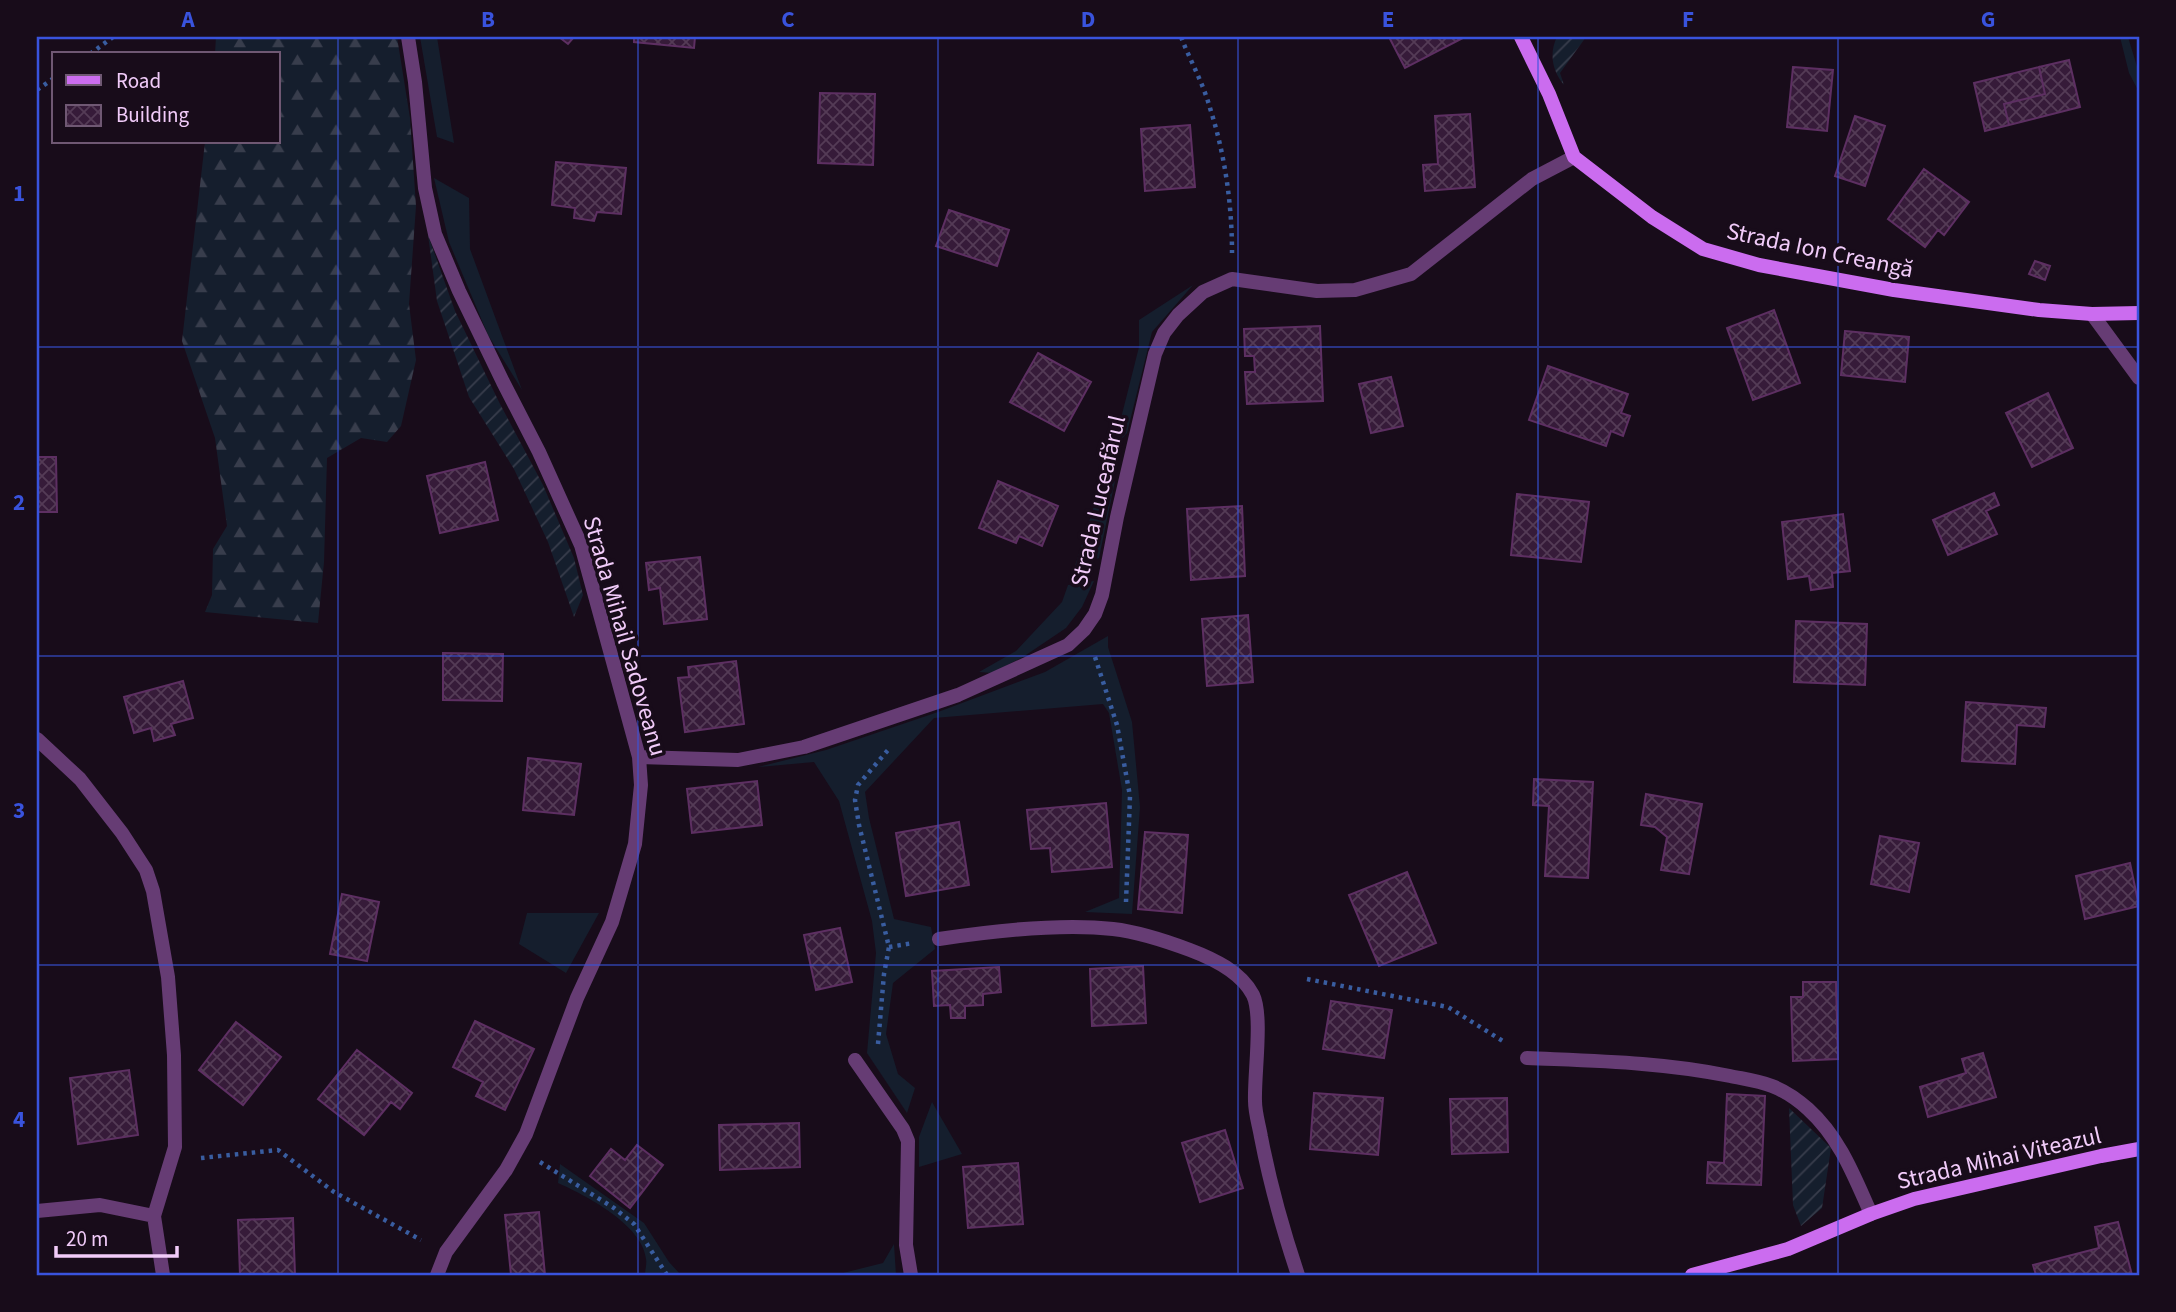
<svg xmlns="http://www.w3.org/2000/svg" width="2176" height="1312" font-family="'Source Sans 3',sans-serif">
<defs>
<pattern id="forest-firs" width="22" height="20" patternUnits="userSpaceOnUse" patternTransform="scale(1.75)"><rect width="22" height="20" fill="#151e2d"/><path d="M5 1l3.5 6h-7zM16 11l3.5 6h-7z" fill="#383d4c"/></pattern>
<pattern id="garden-furrows" width="10" height="10" patternUnits="userSpaceOnUse" patternTransform="scale(1.75)"><rect width="10" height="10" fill="#151e2d"/><path d="M-1 1l2-2M0 10L10 0M9 11l2-2" fill="none" stroke="#383d4c"/></pattern>
<pattern id="building-cross-hatch" width="8" height="8" patternUnits="userSpaceOnUse" patternTransform="scale(1.75)"><rect width="8" height="8" fill="#361b39"/><path d="M0 0l8 8M0 8l8-8" fill="none" stroke="#543b56"/></pattern>
</defs>
<rect width="100%" height="100%" fill="#180c1a"/>
<path fill="#151e2d" d="M420,37H437L454,143L437,137Z
M2120,37H2128L2139,73V92L2129,73Z
M434,178L469,198L470,249L522,390L488,335L449,242Z
M1193,285L1152,332L1127,433L1098,466L1117,434L1139,347V320Z
M1115,481L1099,558L1075,566L1094,506L1096,492Z
M1094,581L1082,607L1066,628L1023,657L992,673L979,672L1016,651L1062,602L1068,585Z
M1108,636V647L1132,722L1140,807L1132,914L1085,912L1119,898L1122,790L1109,713L1103,704L934,718L865,792L869,818L894,919L931,927L935,949L893,983L886,1034L898,1074L915,1088L907,1113L867,1053L876,953L872,921L839,801L814,762L758,767L826,750L938,712L1045,672Z
M527,913H599L566,973L519,944Z
M932,1102L962,1154L919,1167V1137Z
M560,1164L644,1223L669,1262L681,1275H645C645,1270 647,1264 646,1259C643,1225 585,1195 558,1183Z
M894,1244L896,1275H835L883,1263Z"/>
<path fill="url(#forest-firs)" d="M216,37H397L410,118L416,206L409,304L416,360L401,426L387,442L361,438L327,458L324,562L318,623L205,612L212,595L213,549L227,526L215,438L182,341L205,142H278V54H215Z"/>
<path fill="url(#garden-furrows)" d="M1557,37H1586L1560,73L1564,85C1552,71 1549,53 1557,37Z
M428,235L455,311L499,402L543,485L574,558L583,595L574,617L548,542L514,469L469,397L437,301Z
M1789,1108L1831,1148L1822,1208L1801,1226L1793,1205Z"/>
<path fill="url(#building-cross-hatch)" stroke="#5d2f62" stroke-width="2" d="M559,37H574L568,44Z
M634,37H695L694,48L634,42Z
M1389,37H1462L1463,38L1405,68Z
M2069,60L2080,107L2009,125L2004,104L2045,94L2039,67Z
M1793,67L1833,70L1827,131L1787,127Z
M2039,67L2045,94L2004,104L2009,125L1985,131L1974,83Z
M820,93L875,94L873,165L818,163Z
M1470,114L1475,187L1425,191L1423,165L1438,164L1435,116Z
M1855,116L1885,126L1865,186L1835,176Z
M1190,125L1195,187L1145,191L1141,129Z
M556,162L626,168L621,214L597,212L594,221L574,218L575,208L552,205Z
M1924,169L1969,202L1944,235L1938,230L1925,247L1888,219Z
M949,210L1009,230L997,266L936,246Z
M2035,261L2050,266L2045,280L2029,274Z
M1774,310L1800,383L1753,400L1727,328Z
M1320,326L1323,401L1247,404L1245,372H1255L1254,356H1245L1244,329Z
M1845,331L1909,337L1905,382L1841,375Z
M1038,353L1091,382L1064,431L1010,402Z
M1548,366L1628,394L1621,413L1630,416L1623,436L1611,431L1606,446L1529,420Z
M1391,377L1403,426L1371,433L1359,384Z
M2048,393L2073,448L2032,467L2006,413Z
M37,457H56L57,512H37Z
M485,462L498,520L440,533L427,476Z
M998,481L1058,506L1042,546L1019,536L1016,543L979,528Z
M1994,493L1999,505L1986,511L1997,534L1948,555L1933,520Z
M1517,494L1589,502L1581,562L1511,555Z
M1242,506L1245,576L1191,580L1187,509Z
M1843,514L1850,571L1832,573L1833,587L1811,590L1809,576L1788,579L1782,522Z
M700,557L707,619L664,624L660,588L649,590L646,563Z
M1248,615L1253,682L1207,686L1202,619Z
M1796,621L1867,624L1865,685L1794,682Z
M443,653L503,654L502,701L443,700Z
M736,661L744,724L685,732L678,678L689,677L688,667Z
M183,681L193,718L171,724L175,735L154,741L151,728L134,733L124,697Z
M1966,702L2046,708L2044,727L2017,725L2015,764L1962,761Z
M528,758L581,764L574,815L523,810Z
M1534,779L1593,782L1588,878L1545,876L1549,806L1533,805Z
M757,781L762,825L692,833L687,789Z
M1646,794L1702,804L1689,874L1661,870L1667,837L1655,827L1641,825Z
M1106,803L1112,867L1052,872L1050,848L1031,849L1027,810Z
M959,822L969,885L906,896L896,833Z
M1145,832L1188,835L1182,913L1138,909Z
M1880,836L1919,843L1909,892L1871,884Z
M2130,863L2139,906L2085,919L2076,876Z
M1407,872L1436,943L1379,966L1349,895Z
M342,894L379,902L367,961L330,954Z
M840,928L852,982L816,990L804,935Z
M1143,966L1146,1023L1092,1026L1090,969Z
M999,967L1001,992L983,994V1005L965,1006V1018H951L950,1005L934,1006L932,971Z
M1803,982H1836L1838,1059L1793,1061L1791,997H1803Z
M1331,1001L1392,1010L1384,1058L1323,1049Z
M475,1021L534,1049L505,1110L476,1096L483,1082L453,1067Z
M236,1022L281,1057L243,1105L199,1070Z
M357,1050L412,1093L400,1109L391,1102L364,1135L318,1099Z
M1983,1053L1996,1097L1928,1117L1920,1087L1966,1073L1962,1059Z
M129,1070L138,1135L78,1144L70,1078Z
M1314,1093L1383,1098L1378,1155L1310,1149Z
M1727,1094L1765,1096L1761,1185L1707,1183L1708,1162L1724,1163Z
M1507,1098L1508,1152L1452,1154L1450,1099Z
M799,1123L800,1167L720,1170L719,1125Z
M1225,1130L1243,1188L1200,1202L1182,1143Z
M637,1145L663,1165L630,1208L590,1176L611,1149L625,1160Z
M1018,1163L1023,1224L968,1228L963,1167Z
M539,1212L545,1275H511L505,1215Z
M293,1218L295,1275H240L238,1220Z
M2118,1222L2132,1275H2036L2033,1265L2099,1248L2095,1227Z"/>
<g fill="none" stroke-linecap="round" stroke-linejoin="round">
<path stroke="#395da0" stroke-width="4.5" stroke-dasharray="3.5 5" stroke-linecap="butt" d="M1181,37C1190,60 1203,83 1210,108C1225,155 1232,204 1232,253
M90,54L113,37
M37,90L54,78
M1095,657L1117,725L1130,796L1126,902
M889,947L913,943
M1307,979L1448,1007L1506,1043
M878,1044L884,974L889,947L859,825L855,800L858,785L888,750
M201,1158L278,1150L334,1192L421,1240
M540,1162L614,1208L634,1224L667,1275"/>
<path stroke="#663c74" stroke-width="14" d="M2092,314L2139,378
M939,939C992,931 1061,923 1113,929C1139,932 1166,941 1190,950C1214,959 1241,972 1253,995C1263,1016 1254,1075 1255,1101C1255,1113 1259,1125 1261,1137C1270,1184 1283,1230 1298,1275
M1527,1058C1595,1061 1663,1062 1730,1076C1744,1079 1759,1081 1772,1086C1785,1091 1798,1100 1808,1109C1840,1138 1854,1176 1871,1214
M855,1060L903,1129L908,1141L906,1245L911,1275"/>
<path stroke="#663c74" stroke-width="14" d="M408,37L415,82L425,188L435,234L459,291L503,382L539,452L581,545L639,757L641,785L635,844L612,922L577,998L526,1134L506,1170L446,1252L437,1275
M37,739L80,779L122,833L146,870L153,891L168,977L174,1055L175,1147L154,1216L163,1275
M639,757L738,760L804,747L958,695L1068,645L1084,630L1095,614L1102,595L1117,517L1155,354L1164,333L1178,315L1203,292L1232,279L1317,291L1355,290L1411,274L1532,179L1574,157
M37,1211L100,1205L154,1216"/>
<path stroke="#cb6cef" stroke-width="14" d="M1521,37L1549,94L1574,157L1652,217L1703,249L1759,265L1894,290L2039,310L2092,314L2139,313
M1692,1275L1788,1249L1871,1214L1914,1199L2101,1156L2139,1149"/>
</g>
<path fill="none" stroke="#3953dd" stroke-width="2" stroke-opacity="0.55" d="M338,37V1275M638,37V1275M938,37V1275M1238,37V1275M1538,37V1275M1838,37V1275M37,347H2139M37,656H2139M37,965H2139"/>
<g text-anchor="middle" stroke-width="7" stroke-linejoin="round" paint-order="stroke">
<g font-size="24" fill="#f1cbf9" stroke="#180c1a">
<text transform="translate(1820 250) rotate(12)" y="8">Strada Ion Creangă</text>
<text transform="translate(1098 501) rotate(-77)" y="8">Strada Luceafărul</text>
<text transform="translate(625 636) rotate(74)" y="8">Strada Mihail Sadoveanu</text>
<text transform="translate(1999 1158) rotate(-13)" y="8">Strada Mihai Viteazul</text>
</g>
</g>
<rect width="2176" height="1312" fill="none" stroke="#180c1a" stroke-width="77"/>
<rect x="52" y="52" width="228" height="91" fill="#180c1a" stroke="#6f5873" stroke-width="2"/>
<rect x="66" y="75" width="35" height="10" fill="#cb6cef" stroke="#6f5873" stroke-width="2"/>
<text x="116" y="88" font-size="21" fill="#f1cbf9">Road</text>
<rect x="66" y="105" width="35" height="21" fill="url(#building-cross-hatch)" stroke="#6f5873" stroke-width="2"/>
<text x="116" y="122" font-size="21" fill="#f1cbf9">Building</text>
<path d="M56 1246v10h121v-10" fill="none" stroke="#f1cbf9" stroke-width="3.5"/>
<text x="66" y="1246" font-size="21" fill="#f1cbf9" stroke="#180c1a" stroke-width="5" paint-order="stroke">20 m</text>
<rect x="38" y="38" width="2100" height="1236" fill="none" stroke="#3953dd" stroke-width="2.5"/>
<g font-size="23" text-anchor="middle" font-weight="bold" fill="#3953dd">
<text x="188" y="27">A</text>
<text x="488" y="27">B</text>
<text x="788" y="27">C</text>
<text x="1088" y="27">D</text>
<text x="1388" y="27">E</text>
<text x="1688" y="27">F</text>
<text x="1988" y="27">G</text>
<text x="19" y="201">1</text>
<text x="19" y="510">2</text>
<text x="19" y="818">3</text>
<text x="19" y="1127">4</text>
</g>
</svg>
